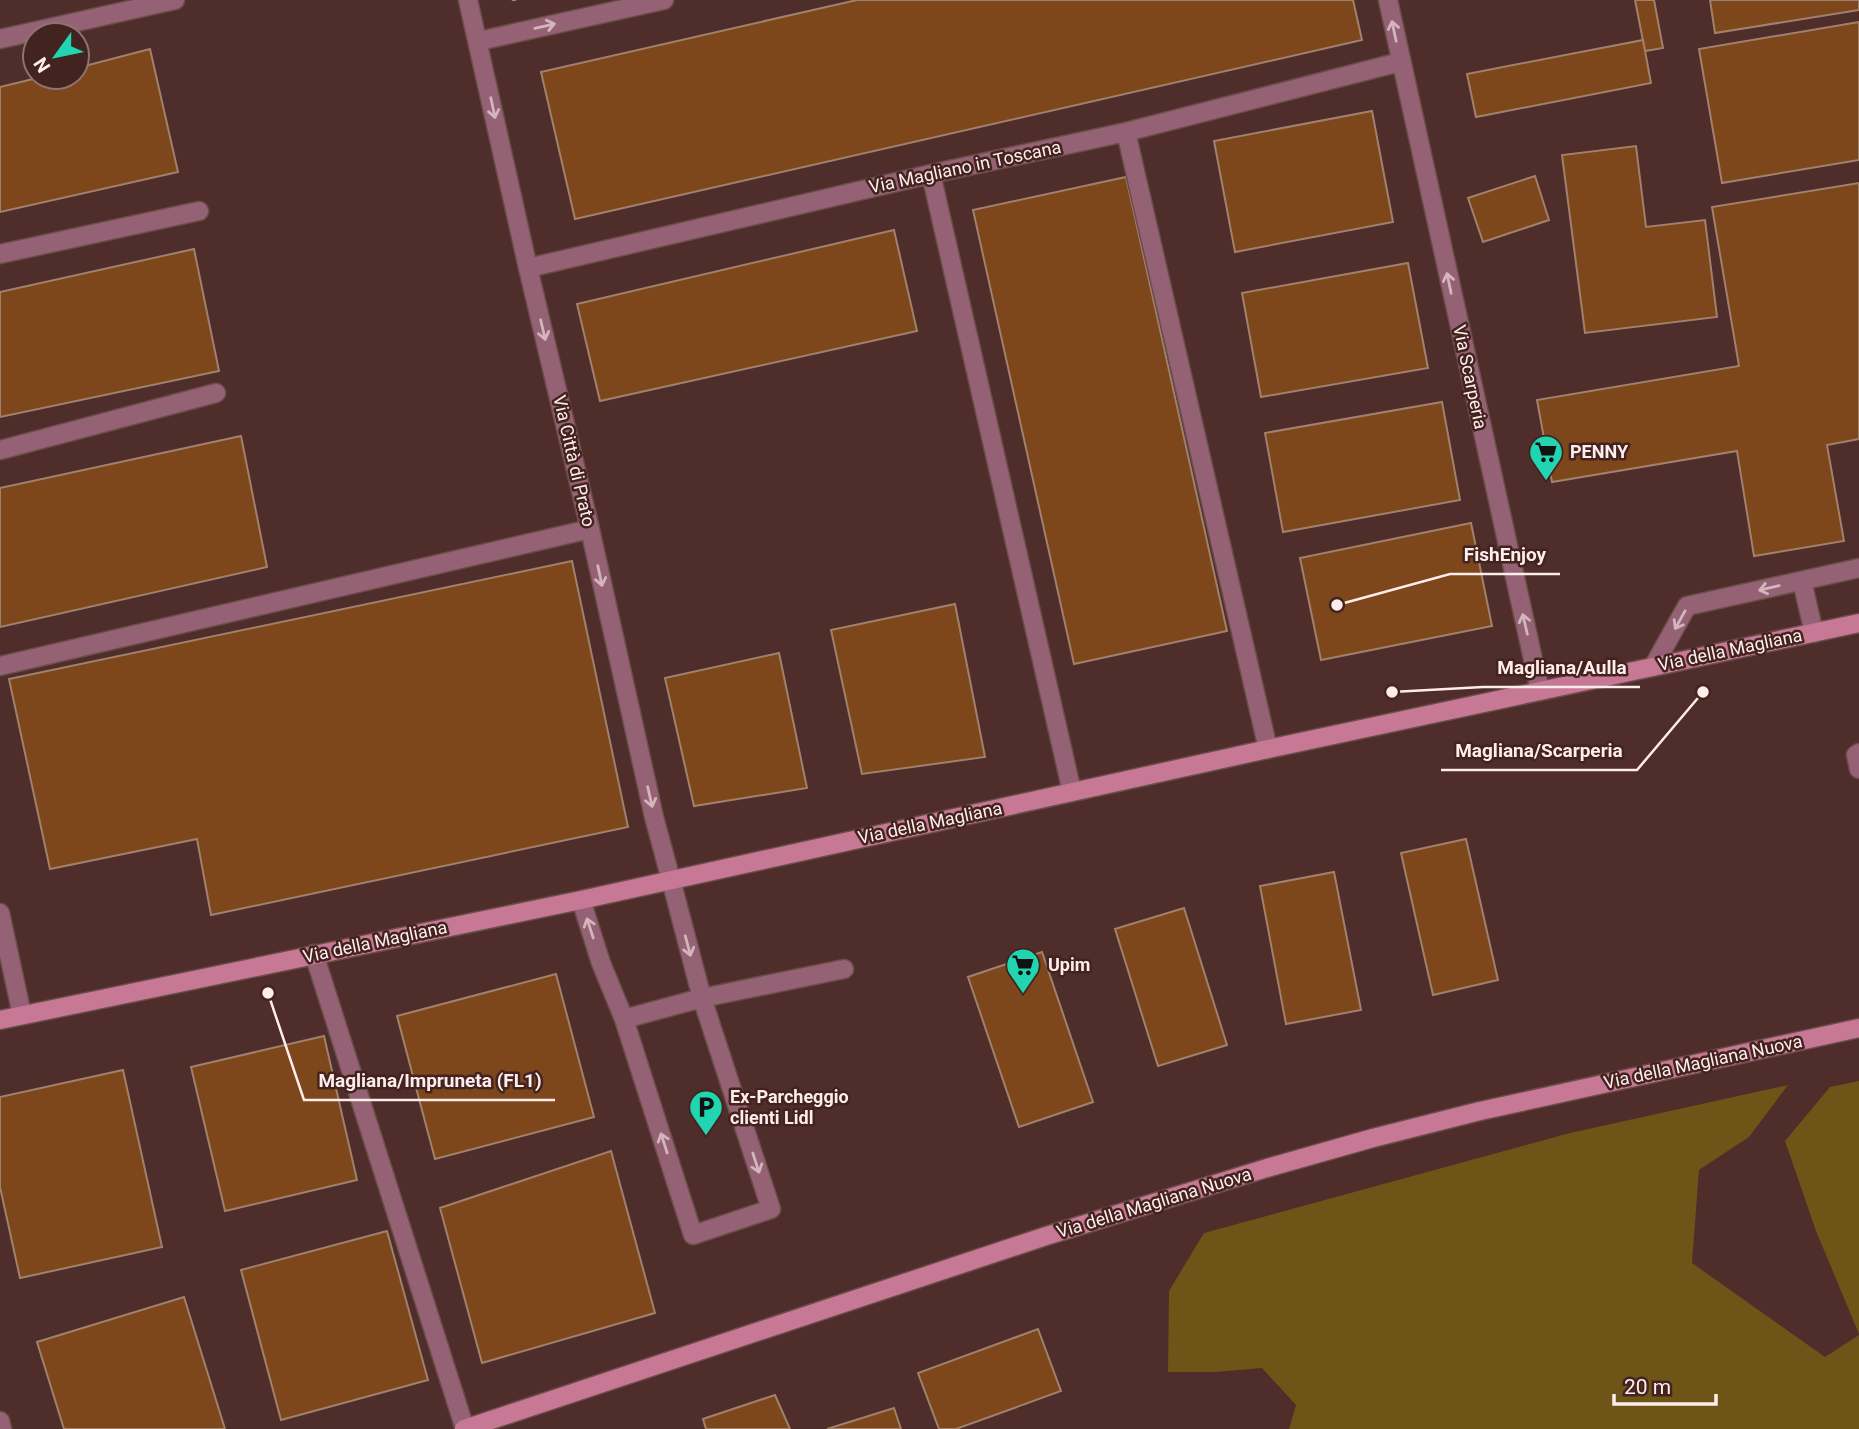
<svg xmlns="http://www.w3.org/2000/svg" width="1859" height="1429" font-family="Roboto,sans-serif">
<rect width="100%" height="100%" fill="#4e2d2a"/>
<path fill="#6e5417" d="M1859,1081V1334L1816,1231L1785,1141L1830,1087Z
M1788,1085L1749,1137L1699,1170L1692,1263L1825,1357L1859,1335V1429H1289L1296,1405L1262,1368L1215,1372H1168L1169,1291L1204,1233L1570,1133Z"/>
<path fill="#7d461b" stroke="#a0816c" stroke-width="2" d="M857,0H1353L1362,40L575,219L541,72Z
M1635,0H1654L1663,48L1645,51Z
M1710,0H1859V10L1715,33Z
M1859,22V160L1722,183L1699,49Z
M1643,40L1651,83L1476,117L1467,74Z
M150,49L178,172L0,212V87L41,77H77V68Z
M1372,111L1393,222L1235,252L1214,141Z
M1636,146L1646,227L1705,220L1717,317L1585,333L1562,155Z
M1535,176L1549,220L1483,242L1468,198Z
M1126,177L1227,631L1074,664L973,210Z
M1859,183V439L1827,445L1844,541L1754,556L1737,451L1552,482L1537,400L1739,366L1712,207Z
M894,230L917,331L600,401L577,304Z
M194,249L219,371L0,417V292Z
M1408,263L1428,368L1261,397L1242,293Z
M1442,402L1460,500L1283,532L1265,433Z
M241,436L267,567L0,627V488Z
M1471,523L1492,626L1321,660L1300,558Z
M572,561L628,827L211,915L197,839L50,869L9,679Z
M955,604L985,757L862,774L831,630Z
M779,653L807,788L694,806L665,678Z
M1466,839L1498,980L1433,995L1401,853Z
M1334,872L1361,1010L1286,1024L1260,886Z
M1184,908L1227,1045L1158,1066L1115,929Z
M1042,952L1093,1102L1019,1127L968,977Z
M556,974L594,1117L435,1159L397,1016Z
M324,1036L357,1180L225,1211L191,1067Z
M123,1070L162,1247L20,1278L0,1187V1097Z
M611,1151L655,1313L482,1363L440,1208Z
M387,1231L428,1380L281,1420L241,1270Z
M184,1297L225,1429H64L37,1342Z
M1038,1329L1061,1391L956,1429H939L918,1373Z
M775,1395L790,1429H706L703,1419Z
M894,1408L901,1429H827Z"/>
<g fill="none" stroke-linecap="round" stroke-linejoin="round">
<g stroke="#6a4c49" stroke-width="21">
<path id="lane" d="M1802,581L1814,633
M1653,667L1687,606L1859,568
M1859,753L1856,755L1859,769
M581,900L601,963L624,1019L693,1235L771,1209L702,998L671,880
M314,954L465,1429
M624,1019L702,998L844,969"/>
</g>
<g stroke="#6a4c49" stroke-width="21">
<path id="street" d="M468,0L528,268L590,529L654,817L671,880
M1388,0L1540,691
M0,39L175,0
M479,41L664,0
M1126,132L1268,749
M931,174L1072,792
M0,254L199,211
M528,268L931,174L1126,132L1400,62
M0,450L216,393
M0,666L590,529
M0,913L22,1015
M0,1421L2,1429"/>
</g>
<g stroke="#6a4c49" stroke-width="21">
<path id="secondary" d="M0,1020L581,900L1268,749L1859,623
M464,1429L1046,1236L1267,1168L1373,1138L1480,1111L1859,1028"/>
</g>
<path stroke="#9e8481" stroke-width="4.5" stroke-dasharray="2 5" stroke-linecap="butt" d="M514,0V1"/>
<use href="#lane" stroke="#946274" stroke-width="18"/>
<use href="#street" stroke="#946274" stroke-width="18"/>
<use href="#secondary" stroke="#c77895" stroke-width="18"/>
</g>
<defs><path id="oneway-shaft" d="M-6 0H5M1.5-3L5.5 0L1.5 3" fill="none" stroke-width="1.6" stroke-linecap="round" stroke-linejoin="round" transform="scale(1.75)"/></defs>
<g stroke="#d4b5bb">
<use href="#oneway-shaft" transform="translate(545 26) rotate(-13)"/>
<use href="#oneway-shaft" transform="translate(1394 31) rotate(-102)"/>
<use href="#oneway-shaft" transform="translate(493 108) rotate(78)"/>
<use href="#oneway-shaft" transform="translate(1449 283) rotate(-102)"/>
<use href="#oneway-shaft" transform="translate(543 330) rotate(77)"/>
<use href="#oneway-shaft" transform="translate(600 576) rotate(78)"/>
<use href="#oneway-shaft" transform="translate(1769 588) rotate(167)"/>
<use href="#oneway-shaft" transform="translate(1680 620) rotate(119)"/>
<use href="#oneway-shaft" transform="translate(1525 624) rotate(-103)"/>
<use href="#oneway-shaft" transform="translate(650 797) rotate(77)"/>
<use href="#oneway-shaft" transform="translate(590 928) rotate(-108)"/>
<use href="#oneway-shaft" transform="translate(688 946) rotate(75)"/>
<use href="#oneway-shaft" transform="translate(664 1143) rotate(-108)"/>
<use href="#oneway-shaft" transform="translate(756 1163) rotate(72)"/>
</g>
<defs>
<g id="supermarket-pin" transform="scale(1.75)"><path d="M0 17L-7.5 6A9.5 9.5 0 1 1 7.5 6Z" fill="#20d5b0" stroke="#432320"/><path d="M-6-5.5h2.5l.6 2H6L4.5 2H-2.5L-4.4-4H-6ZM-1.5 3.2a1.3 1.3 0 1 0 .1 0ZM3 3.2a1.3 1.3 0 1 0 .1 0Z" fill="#111"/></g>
<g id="parking-pin" transform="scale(1.75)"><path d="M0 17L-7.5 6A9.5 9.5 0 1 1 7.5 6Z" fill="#20d5b0" stroke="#432320"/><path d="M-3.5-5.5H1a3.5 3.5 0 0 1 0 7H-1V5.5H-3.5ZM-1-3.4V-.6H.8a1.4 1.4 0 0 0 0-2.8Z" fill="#111"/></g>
</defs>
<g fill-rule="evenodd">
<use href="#supermarket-pin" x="1546" y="452"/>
<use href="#supermarket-pin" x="1023" y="965"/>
<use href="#parking-pin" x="706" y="1107"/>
</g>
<g text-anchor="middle" stroke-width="5" stroke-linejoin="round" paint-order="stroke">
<g font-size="18" fill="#ffedeb" stroke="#432320">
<text transform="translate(965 167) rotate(-12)" y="6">Via Magliano in Toscana</text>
<text transform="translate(1470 377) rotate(78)" y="6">Via Scarperia</text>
<text transform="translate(574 461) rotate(77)" y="6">Via Città di Prato</text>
<text transform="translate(1730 650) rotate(-12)" y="6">Via della Magliana</text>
<text transform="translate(930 823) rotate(-12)" y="6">Via della Magliana</text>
<text transform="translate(375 942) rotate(-12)" y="6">Via della Magliana</text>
<text transform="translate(1703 1062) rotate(-12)" y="6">Via della Magliana Nuova</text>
<text transform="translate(1154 1203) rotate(-17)" y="6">Via della Magliana Nuova</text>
</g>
<g font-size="18" font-weight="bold" fill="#ffedeb" stroke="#432320" text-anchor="start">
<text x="1570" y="458">PENNY</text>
<text x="1048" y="971">Upim</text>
<text x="730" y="1103">Ex-Parcheggio<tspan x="730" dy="21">clienti Lidl</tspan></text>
</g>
</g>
<path fill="none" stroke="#ffedeb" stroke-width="2.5" d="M1337 605L1450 574H1560M1392 692L1483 687H1640M1703 692L1637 770H1441M268 993L304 1100H555"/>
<g fill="#ffedeb" stroke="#432320" stroke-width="2.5">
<circle cx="1337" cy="605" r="7"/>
<circle cx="1392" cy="692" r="7"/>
<circle cx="1703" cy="692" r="7"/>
<circle cx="268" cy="993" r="7"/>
</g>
<g font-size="19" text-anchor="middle" font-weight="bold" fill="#ffedeb" stroke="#432320" stroke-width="5" stroke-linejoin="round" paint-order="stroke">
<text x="1505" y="561">FishEnjoy</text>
<text x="1562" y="674">Magliana/Aulla</text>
<text x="1539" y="757">Magliana/Scarperia</text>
<text x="430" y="1087">Magliana/Impruneta (FL1)</text>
</g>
<g transform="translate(56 56) rotate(237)"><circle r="33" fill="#432320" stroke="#8e7471" stroke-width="2"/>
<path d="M0-5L12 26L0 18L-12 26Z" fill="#20d5b0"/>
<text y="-10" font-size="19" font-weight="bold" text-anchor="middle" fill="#ffedeb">N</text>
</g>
<path d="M1614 1394v10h102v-10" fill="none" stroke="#ffedeb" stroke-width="3.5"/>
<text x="1624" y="1394" font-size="21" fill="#ffedeb" stroke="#432320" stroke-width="5" paint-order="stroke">20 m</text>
</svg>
